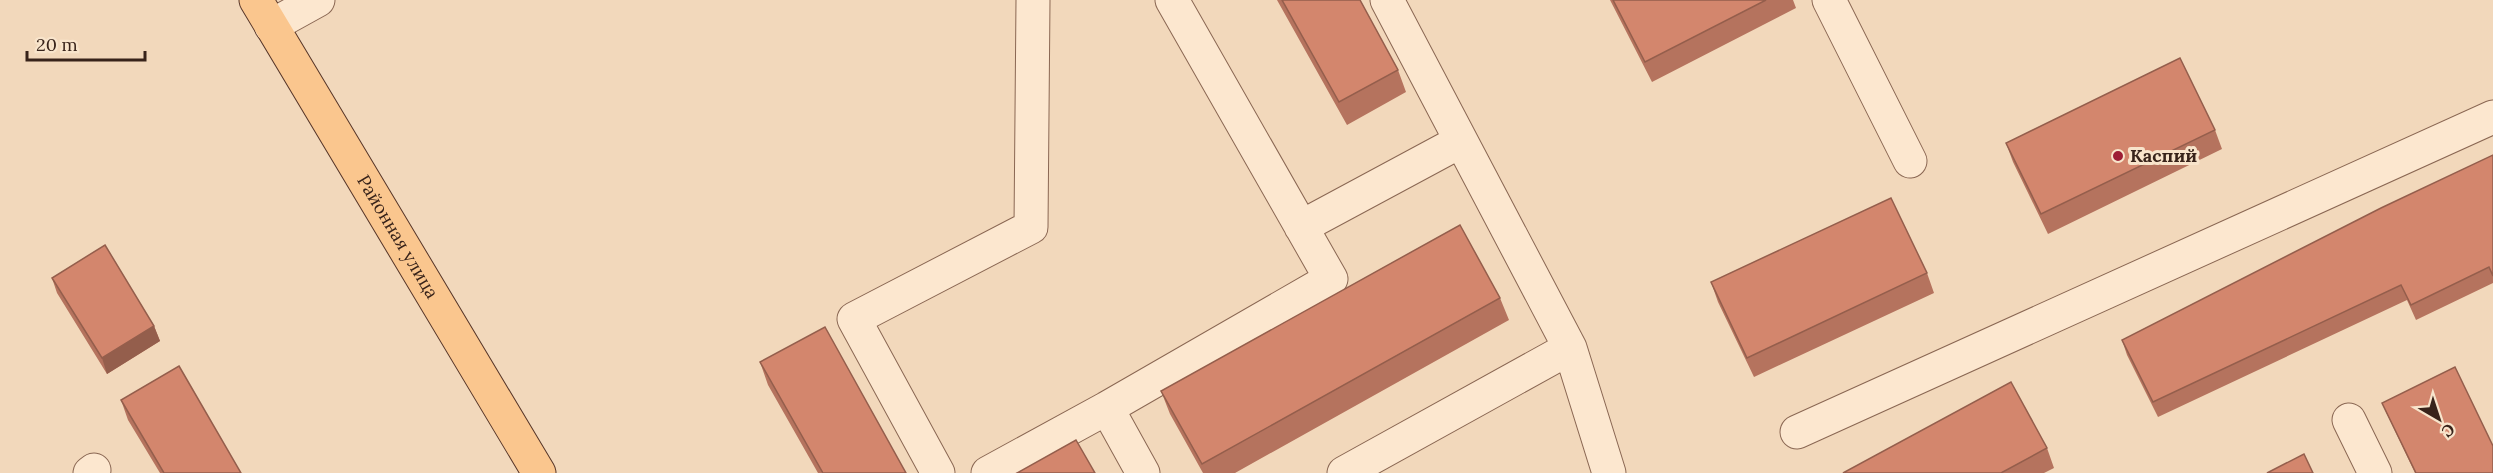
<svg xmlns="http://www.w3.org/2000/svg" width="2493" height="473" font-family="Lora,serif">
<rect width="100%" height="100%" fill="#f2d8bb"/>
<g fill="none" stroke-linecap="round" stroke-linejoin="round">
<g stroke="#8a6753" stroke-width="35">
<path id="minor" d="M1387,0L1570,348
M1829,0L1910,161
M271,26L318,0
M1301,227L1461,141
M2349,420L2375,473
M1797,432L2493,117
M90,473L94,470
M938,473L854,319L1031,227L1033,0
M988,473L1107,408
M1143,473L1107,408L1331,279L1172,0
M1344,473L1570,348L1609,473"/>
</g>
<g stroke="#573629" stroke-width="35">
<g id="major">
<path id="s1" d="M256,0L539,473"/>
</g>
</g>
<use href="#minor" stroke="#fce7cf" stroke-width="33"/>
<use href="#major" stroke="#fac68e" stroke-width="33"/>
</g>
<path fill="#b5735e" d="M1277,0H1360L1398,70L1406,92L1347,125Z
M1610,0H1793L1796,8L1652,82Z
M2215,130L2222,149L2048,234L2013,162L2006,143Z
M2493,155V283L2416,320L2407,300L2158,417L2127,355L2122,340Z
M1927,273L1934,293L1754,377L1718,302L1711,282Z
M52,278L154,326L160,341L107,374L57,293Z
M1500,298L1509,320L1235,473H1203L1170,414L1161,391Z
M760,362L906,473H818L768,385Z
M121,400L241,473H160L128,420Z
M2382,403L2493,473H2415L2386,412Z
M2047,448L2054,468L2044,473H1843Z"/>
<path fill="#945e4c" d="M154,326L160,341L107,374L102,358Z"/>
<path fill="#d3866d" stroke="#945e4c" stroke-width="1.5" d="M1282,0H1360L1398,70L1339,102Z
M1613,0H1766L1645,62Z
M2180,58L2215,130L2041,214L2006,143Z
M2493,155V276L2489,267L2411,305L2401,285L2153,402L2122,340L2381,208Z
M1891,198L1927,273L1747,358L1711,282Z
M1460,225L1500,298L1202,464L1161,391Z
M105,245L154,326L102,358L52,278Z
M825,327L906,473H823L760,362Z
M179,366L241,473H164L121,400Z
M2455,367L2493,446V473H2416L2382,403Z
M2011,382L2047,448L2001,473H1843Z
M1076,440L1095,473H1017Z
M2304,454L2313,473H2267Z"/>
<circle fill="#9e1e35" stroke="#f8e4cb" stroke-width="2" cx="2118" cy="156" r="6"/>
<g text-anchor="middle" stroke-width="6" stroke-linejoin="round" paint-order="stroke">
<g font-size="18" font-weight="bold" fill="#38231a" stroke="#f8e4cb" text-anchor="start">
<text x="2130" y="162">Каспий</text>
</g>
<g font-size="18" fill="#38231a" stroke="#f8e4cb">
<text dy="6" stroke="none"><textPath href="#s1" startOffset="276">Районная улица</textPath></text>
</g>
</g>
<g transform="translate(2439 419) rotate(141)" stroke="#f8e4cb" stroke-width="4.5" paint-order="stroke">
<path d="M0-4.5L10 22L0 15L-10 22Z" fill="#38231a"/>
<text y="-9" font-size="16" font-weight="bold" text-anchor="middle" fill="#38231a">С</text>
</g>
<path d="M27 51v9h118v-9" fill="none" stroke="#38231a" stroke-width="3"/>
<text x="36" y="51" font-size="18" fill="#38231a" stroke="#f8e4cb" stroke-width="4.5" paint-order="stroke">20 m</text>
</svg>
